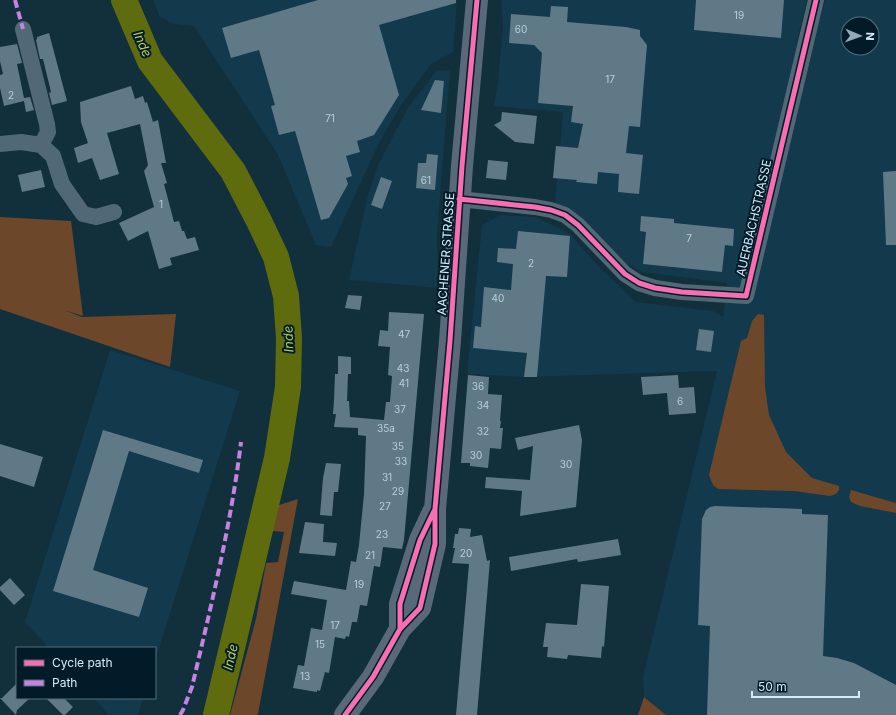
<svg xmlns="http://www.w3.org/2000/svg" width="896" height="715" font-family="Inter,sans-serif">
<rect width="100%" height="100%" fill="#122f3c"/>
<path fill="#13394c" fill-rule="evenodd" d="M153,0H457L453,52L431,64L401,105L379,143L331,247L316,245L278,155L194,26L174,24L160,17Z
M501,0H807L797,41L813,42L825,0H896V715H666L644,697L643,677L717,371L523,377L467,374L482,225L500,215L536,217L570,234L600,268L636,302L713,311L723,317L727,283L642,272L627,264L610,249L583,221L555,202L563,112L494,106L498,81L503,26ZM848,24H872V48H848Z
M437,70L450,71L437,233L438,288L349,280L367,199L378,165L408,108Z
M110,350L240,391L155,661V648H49L25,622Z
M94,698H143L138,715H109Z"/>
<path fill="#6d4729" d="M0,217L71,221L83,316L64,310L82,317L176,314L170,367L0,309Z
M758,314L764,315L765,387L769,415L786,452L812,478L839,486V490L836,494L830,496L794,491L718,489L713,485L709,475L741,341L747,338L752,321Z
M851,490L896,503V513L860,506L851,502L849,497Z
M298,499L258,714L257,715H230L256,619L266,563L278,562L284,532L272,531L276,506Z
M644,697L666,715H638Z"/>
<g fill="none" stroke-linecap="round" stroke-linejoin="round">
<path stroke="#5f6c0d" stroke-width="26" d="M124,0L150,61L233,171L259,221L276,257L286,296L289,338L288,387L277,458L216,715"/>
</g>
<path fill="#607987" d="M318,0H456V3L379,25L399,95L374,135L357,141L360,152L346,156L352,176L346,178L348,184L329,218L321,220L295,131L279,135L271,106L275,105L259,50L231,58L222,28Z
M696,0H784L781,38L694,30Z
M551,6L568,7L567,22L626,27L640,30V36L647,45L640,127L629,126L626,153L643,155L639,194L618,192L619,174L598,172L597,184L576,182L577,180L553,178L556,146L578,148L583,124L571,122L573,106L538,103L542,53L534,45L509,43L511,14L550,17Z
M49,33L67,101L52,105L49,93L51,92L43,59H40L36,40L37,39V37Z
M17,44L22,63L17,64L24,98L30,97L34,110L26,112L24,101L4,106L0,88V75L3,74L0,61V47Z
M435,80L444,81L441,113L421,110Z
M131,86L135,99L143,96L145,103L147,102L153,122L158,120L166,163H161L167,183L164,184L174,222L179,221L182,231H184L187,239L195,237L199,250L170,258L172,265L159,269L148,231L128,241L119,223L154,207L144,171L148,165L140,124L107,133L119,174L100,180L92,158L78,163L74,148L88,143L81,122L80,102Z
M502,112L537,116L534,144L515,142L494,125L501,121Z
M427,154L438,155L435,190L416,188L418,163H426Z
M488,160L508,162L506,180L486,178Z
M41,170L45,187L22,192L18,175Z
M896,171V245H886L883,172Z
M381,177L392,181L382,209L371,205Z
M641,216L674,219V223L734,229L733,246L725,245L722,272L643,264L646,232L640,231Z
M518,231L570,236L567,277L546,276L537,377H524L527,353L473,348L475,326L481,327L484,287L511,290L513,264L497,262L498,248L516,249Z
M348,295L362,296L360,310L345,308Z
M389,312L424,314L404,540L402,549L383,547L380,567L374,566L367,606L360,605L357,622H352L349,637L346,636L345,639L335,637L329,673L325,672L320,691L317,690V692L293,688L298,665L304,666L311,628L322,630L327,600L291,594L294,581L346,590L351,561L356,562L359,545L364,494L366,436L358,435V428L334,427L336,414H333L334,400L335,374H338V356L351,357V374H348L347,401H349L350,417L384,420L386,402H390L392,376L388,375L390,347L378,346L380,330L388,331Z
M699,329L714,331L711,352L696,350Z
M468,375L489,377L488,394L502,395L500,421H501L500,428H503L501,449L490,448L488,468L470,466V463H461Z
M678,375L679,388L694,387L696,413L669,415L667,393L643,395L641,377Z
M579,425L582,440L576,507L520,516L522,491L485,488L486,477L530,480L533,446L518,450L515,438Z
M103,430L203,460L199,473L129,451L93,570L148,588L139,617L53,591Z
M0,444L43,457L34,487L0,476Z
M326,463L341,464L338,492H334L332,516L320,515L323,478Z
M715,506L802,509V514L828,515L823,656L837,658L854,663L896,685V715H707L710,626L698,625L702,519L706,510L710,507Z
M305,522L324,524L323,542L337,543L335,556L299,553Z
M459,528L471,529L470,537L482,535L487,561L490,560L477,715H456L469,564L452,563L455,548H453L455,534H458Z
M618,539L621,555L578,562L577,559L511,571L509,557Z
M10,578L25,595L14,605L0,590V587Z
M581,584L609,586L604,647L602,646L601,658L568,655L567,659L547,657L548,647H543L546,623L577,625Z
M17,683V698H30L17,710L16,715L0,698H2Z
M46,698H64L73,707L65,715H63Z"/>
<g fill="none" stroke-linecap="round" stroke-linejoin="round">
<path stroke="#516976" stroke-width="16" d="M23,29L47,124L48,132L41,145
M0,144L21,142L41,145L53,156L62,184L83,214L96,217L114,212
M459,199L535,207L551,210L565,215L578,225L625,274L639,283L655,288L682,292L746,296L816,0"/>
<path stroke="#57697a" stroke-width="22" d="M400,629V604L420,540L433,512
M345,715L373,677L400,629L420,608L435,544V509L450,341L462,166L477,0"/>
<path stroke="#c483df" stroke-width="4" stroke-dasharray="8 4" stroke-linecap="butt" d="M15,0L23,29
M180,715L183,710L192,687C211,606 231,525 241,442"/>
<g stroke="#011b29" stroke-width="8">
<path id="cycleway" d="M459,199L535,207L551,210L565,215L578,225L625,274L639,283L655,288L682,292L746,296L816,0
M400,629V604L420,540L434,511
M345,715L373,677L400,629L420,608L435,544V509L450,341L462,166L477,0"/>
</g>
<use href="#cycleway" stroke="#f96db3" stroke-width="5"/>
</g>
<g text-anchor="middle" stroke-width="4" stroke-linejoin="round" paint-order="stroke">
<g font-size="10" fill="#b6cfdf">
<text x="739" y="19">19</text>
<text x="521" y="33">60</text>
<text x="610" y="83">17</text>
<text x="11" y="99">2</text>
<text x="330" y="122">71</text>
<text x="426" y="184">61</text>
<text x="161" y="208">1</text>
<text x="689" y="242">7</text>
<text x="531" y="267">2</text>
<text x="498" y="302">40</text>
<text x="404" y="338">47</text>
<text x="403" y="372">43</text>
<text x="404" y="387">41</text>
<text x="478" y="390">36</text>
<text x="680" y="405">6</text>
<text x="483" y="409">34</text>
<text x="400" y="413">37</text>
<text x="386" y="432">35a</text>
<text x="483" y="435">32</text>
<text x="398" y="450">35</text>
<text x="476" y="459">30</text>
<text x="401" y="465">33</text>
<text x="566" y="468">30</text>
<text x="387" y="481">31</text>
<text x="398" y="495">29</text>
<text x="385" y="510">27</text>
<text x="382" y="538">23</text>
<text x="466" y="557">20</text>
<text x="370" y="559">21</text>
<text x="359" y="588">19</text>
<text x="335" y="629">17</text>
<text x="320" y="648">15</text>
<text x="305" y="680">13</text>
</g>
<g font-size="12" fill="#d3ecfc" stroke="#011b29">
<text transform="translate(754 218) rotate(-77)" y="4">AUERBACHSTRASSE</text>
<text transform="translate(446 254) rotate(-86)" y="4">AACHENER STRASSE</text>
</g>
<g font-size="13" font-style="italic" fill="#bdcd52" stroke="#011b29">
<text transform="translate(143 44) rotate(66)" y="5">Inde</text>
<text transform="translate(288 339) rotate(-92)" y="5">Inde</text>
<text transform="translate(230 657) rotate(-77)" y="5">Inde</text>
</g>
</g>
<rect x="16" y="647" width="140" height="52" fill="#011b29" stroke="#556f7d"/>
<rect x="24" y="660" width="20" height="6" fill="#f96db3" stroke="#556f7d"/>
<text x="52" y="667" font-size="12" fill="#d3ecfc">Cycle path</text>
<rect x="24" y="680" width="20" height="6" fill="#c483df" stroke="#556f7d"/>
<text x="52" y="687" font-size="12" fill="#d3ecfc">Path</text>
<g transform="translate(860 36) rotate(92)"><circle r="19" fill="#011b29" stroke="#556f7d"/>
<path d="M0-3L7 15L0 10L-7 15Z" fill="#8faab9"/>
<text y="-6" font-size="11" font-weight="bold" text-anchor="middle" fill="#d3ecfc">N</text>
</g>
<path d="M752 691v6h107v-6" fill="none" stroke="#d3ecfc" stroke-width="2"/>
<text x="758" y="691" font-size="12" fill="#d3ecfc" stroke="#011b29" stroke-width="3" paint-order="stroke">50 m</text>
</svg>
